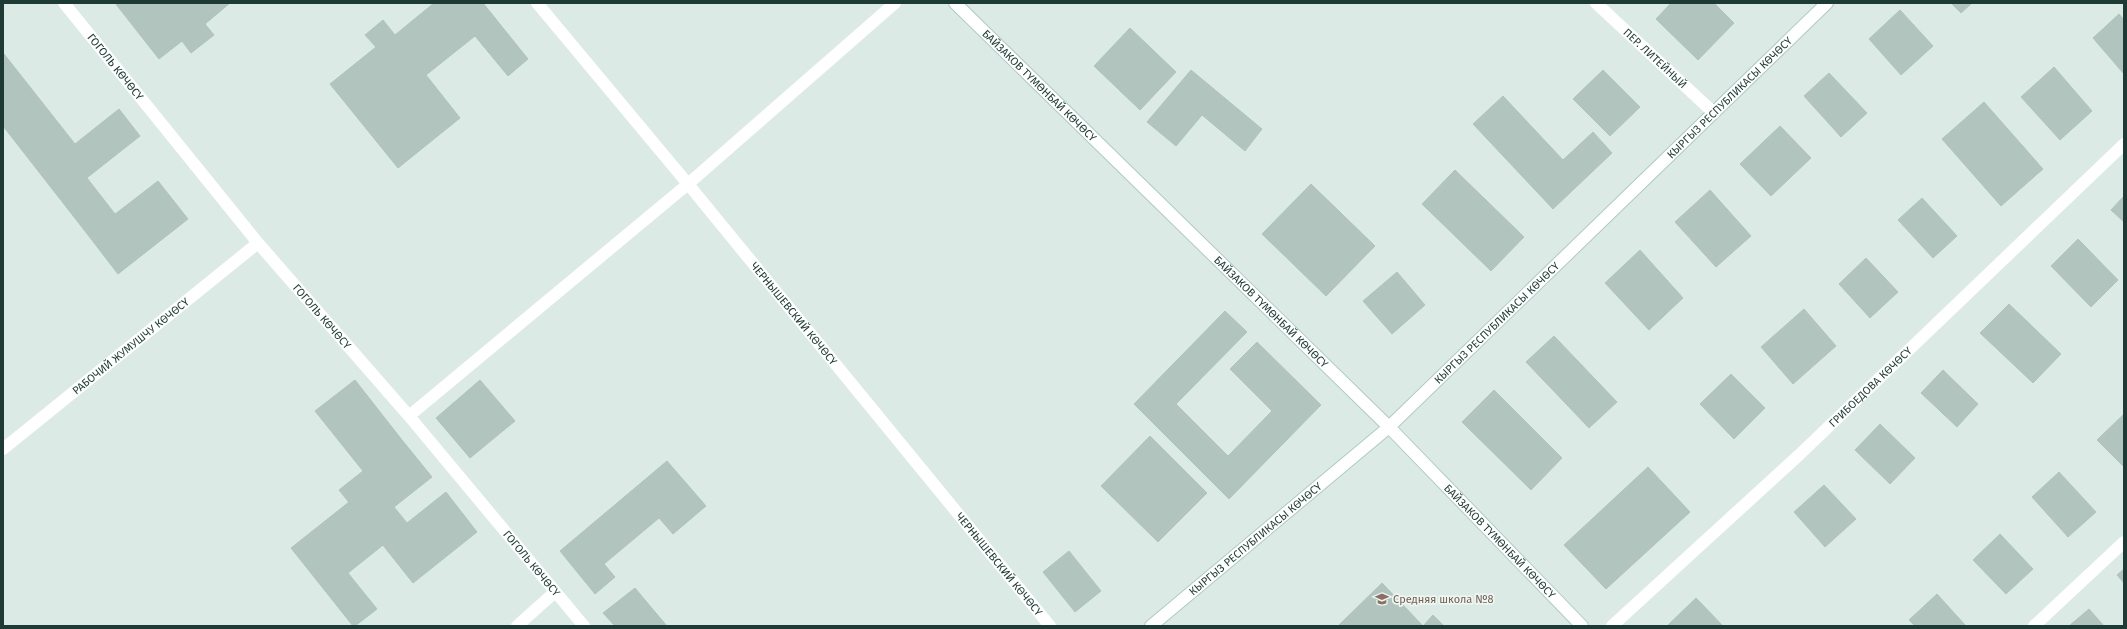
<svg xmlns="http://www.w3.org/2000/svg" width="2127" height="629" font-family="'Fira Sans',sans-serif">
<rect width="100%" height="100%" fill="#dceae5"/>
<path fill="#b1c5be" stroke="#aec4bc" d="M115,3H230L205,24L214,35L191,53L182,41L159,59Z
M434,3H483L528,59L508,76L475,36L426,75L460,118L398,168L330,84L376,47L365,35L383,20L395,35Z
M1671,3H1714L1734,23L1698,60L1656,19Z
M1951,3H1972L1961,13Z
M1900,10L1933,46L1901,75L1869,39Z
M2119,14L2124,20V74L2093,38Z
M1130,28L1176,72L1140,110L1094,66Z
M4,54L75,144L119,109L140,136L60,199L3,126Z
M2054,67L2092,111L2060,140L2021,97Z
M1191,70L1262,129L1245,151L1202,115L1176,146L1147,122Z
M1603,70L1640,107L1610,136L1573,99Z
M1829,73L1867,113L1841,137L1804,96Z
M1503,96L1563,160L1593,132L1612,153L1553,209L1473,124Z
M1984,102L2043,169L2001,206L1942,139Z
M1780,126L1811,158L1771,196L1740,164Z
M1455,170L1524,237L1491,271L1422,204Z
M87,178L115,214L88,235L60,199Z
M158,181L188,219L118,274L88,235Z
M1311,184L1375,246L1326,296L1262,234Z
M1710,190L1751,236L1716,267L1675,222Z
M2124,196V222L2111,210Z
M1922,198L1957,236L1933,258L1898,220Z
M2078,239L2118,280L2091,307L2051,266Z
M1640,250L1683,298L1649,330L1605,283Z
M1866,258L1898,292L1870,318L1839,284Z
M1397,272L1425,305L1392,334L1363,301Z
M2009,304L2061,354L2033,383L1980,333Z
M1804,309L1836,346L1793,384L1761,347Z
M1225,311L1247,332L1176,404L1228,456L1272,411L1230,369L1257,342L1321,405L1229,499L1134,404Z
M1554,336L1617,402L1589,428L1526,362Z
M1943,370L1978,404L1957,427L1921,393Z
M1731,374L1765,408L1734,439L1700,404Z
M355,380L402,440L363,471L315,411Z
M480,380L515,421L470,458L436,418Z
M1494,390L1562,458L1531,490L1462,422Z
M2124,414V467L2097,440Z
M1880,424L1915,458L1890,484L1855,450Z
M1150,436L1207,493L1158,542L1101,486Z
M402,440L432,477L394,507L407,523L446,492L477,532L413,583L339,490Z
M667,461L706,506L673,534L659,518L604,564L615,577L595,594L560,551Z
M1648,467L1690,512L1606,589L1564,545Z
M2059,472L2096,512L2068,537L2032,497Z
M1824,485L1856,519L1825,547L1794,512Z
M349,502L383,545L348,573L377,609L355,626H353L291,548Z
M2000,534L2033,569L2006,594L1973,560Z
M1069,551L1101,591L1075,612L1043,572Z
M2124,569V583L2117,575Z
M1382,583L1423,626L1433,615L1444,626H1338Z
M635,588L650,606L625,626H615L603,613Z
M1937,594L1966,626H1915L1909,620Z
M1696,598L1723,626H1667Z
M650,606L667,626H625Z
M2089,609L2104,626H2069Z"/>
<g fill="none" stroke-linecap="round" stroke-linejoin="round">
<g stroke="#aecbc2" stroke-width="14">
<g id="secondary">
<path id="s6" d="M955,3L1389,427L1582,626"/>
<path id="s7" d="M1151,626L1389,427L1827,3"/>
</g>
</g>
<g stroke="#fff" stroke-width="12">
<path id="s1" d="M64,3L258,243L409,416L584,626"/>
<path id="s2" d="M537,3L688,184L1050,626"/>
<path id="s3" d="M1596,3L1714,113"/>
<path d="M409,416L688,184L895,3"/>
<path id="s4" d="M3,449L258,243"/>
<path d="M517,626L555,592"/>
<path id="s5" d="M1612,626L1799,455L2124,144"/>
<path d="M2034,626L2124,542"/>
</g>
<use href="#secondary" stroke="#fff" stroke-width="12"/>
</g>
<defs>
<g id="school-bare" transform="scale(1.08)"><path d="M0-5L7-2L0 1L-7-2ZM-4 1L0 2.5L4 1V4Q0 6-4 4Z" fill="#8d6e63" stroke="#ecf7f2" stroke-width="2.5" paint-order="stroke"/></g>
</defs>
<g fill-rule="evenodd">
<use href="#school-bare" x="1382" y="599"/>
</g>
<g text-anchor="middle" stroke-width="3.5" stroke-linejoin="round" paint-order="stroke">
<g font-size="11" fill="#1d3b34" stroke="#ecf7f2">
<text dy="4" stroke="none"><textPath href="#s3" startOffset="81">ПЕР. ЛИТЕЙНЫЙ</textPath></text>
<text dy="4" stroke="none"><textPath href="#s1" startOffset="82">ГОГОЛЬ КӨЧӨСҮ</textPath></text>
<text dy="4" stroke="none"><textPath href="#s6" startOffset="118">БАЙЗАКОВ ТҮМӨНБАЙ КӨЧӨСҮ</textPath></text>
<text dy="4" stroke="none"><textPath href="#s7" startOffset="784">КЫРГЫЗ РЕСПУБЛИКАСЫ КӨЧӨСҮ</textPath></text>
<text dy="4" stroke="none"><textPath href="#s6" startOffset="442">БАЙЗАКОВ ТҮМӨНБАЙ КӨЧӨСҮ</textPath></text>
<text dy="4" stroke="none"><textPath href="#s2" startOffset="403">ЧЕРНЫШЕВСКИЙ КӨЧӨСҮ</textPath></text>
<text dy="4" stroke="none"><textPath href="#s1" startOffset="406">ГОГОЛЬ КӨЧӨСҮ</textPath></text>
<text dy="4" stroke="none"><textPath href="#s7" startOffset="460">КЫРГЫЗ РЕСПУБЛИКАСЫ КӨЧӨСҮ</textPath></text>
<text dy="4" stroke="none"><textPath href="#s4" startOffset="164">РАБОЧИЙ ЖУМУШЧУ КӨЧӨСҮ</textPath></text>
<text dy="4" stroke="none"><textPath href="#s5" startOffset="352">ГРИБОЕДОВА КӨЧӨСҮ</textPath></text>
<text dy="4" stroke="none"><textPath href="#s7" startOffset="136">КЫРГЫЗ РЕСПУБЛИКАСЫ КӨЧӨСҮ</textPath></text>
<text dy="4" stroke="none"><textPath href="#s6" startOffset="766">БАЙЗАКОВ ТҮМӨНБАЙ КӨЧӨСҮ</textPath></text>
<text dy="4" stroke="none"><textPath href="#s1" startOffset="730">ГОГОЛЬ КӨЧӨСҮ</textPath></text>
<text dy="4" stroke="none"><textPath href="#s2" startOffset="727">ЧЕРНЫШЕВСКИЙ КӨЧӨСҮ</textPath></text>
</g>
<g font-size="11" fill="#785e54" stroke="#ecf7f2" text-anchor="start">
<text x="1393" y="603">Средняя школа №8</text>
</g>
</g>
<rect width="2127" height="629" fill="none" stroke="#1d3b34" stroke-width="8"/>
</svg>
